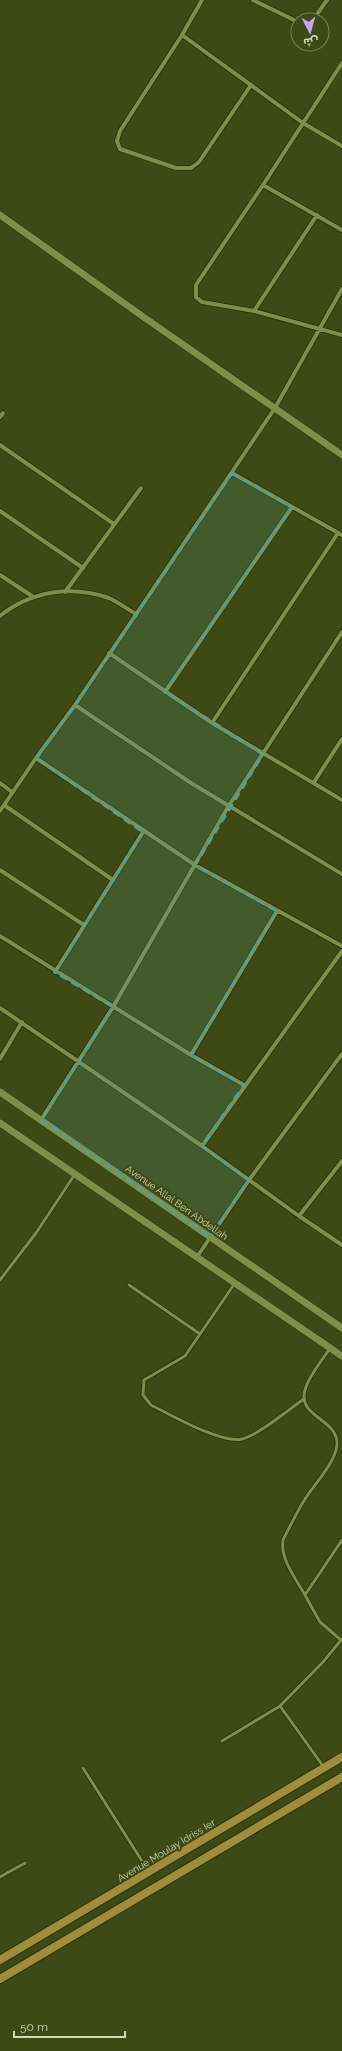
<svg xmlns="http://www.w3.org/2000/svg" width="342" height="2051" font-family="Raleway,'Noto Sans Arabic',sans-serif">
<rect width="100%" height="100%" fill="#3e4a15"/>
<g fill="none" stroke-linecap="round" stroke-linejoin="round">
<g stroke="#262e0a" stroke-width="4.5">
<path id="service" d="M0,1280L36,1233L75,1174
M235,1283L185,1356L144,1380L143,1395L151,1405C171,1415 221,1444 242,1439C259,1435 289,1409 304,1399
M129,1285L200,1334
M305,1595C296,1579 280,1559 283,1540C290,1526 297,1512 305,1499C314,1485 337,1460 337,1444C338,1419 297,1417 305,1390C309,1375 322,1361 330,1348
M341,1640L320,1622L305,1595L342,1540
M222,1741L280,1706
M323,1766L280,1706L323,1662L342,1639
M83,1768L149,1872
M0,1877L25,1863"/>
</g>
<g stroke="#262e0a" stroke-width="5.5">
<path id="minor" d="M202,0L182,35L303,123L342,146
M253,0L298,22
M313,20L327,0
M182,35L120,131L117,141L120,149L176,168H191L199,162L251,85
M342,63L263,185L342,230
M263,185L196,285V297L202,302L254,311L342,335
M254,311L317,215
M0,417L3,413
M0,445L114,524
M232,473L342,535
M0,511L83,568
M0,575L32,596
M65,592L141,488
M0,616C31,591 71,585 109,598C118,602 127,609 136,614
M109,653L212,723L342,800
M165,692L292,507
M75,705L191,783L342,874
M212,723L338,533
M36,758L195,865L342,946
M314,782L342,739
M0,783L12,792
M4,805L113,880
M0,811L36,758L75,705L275,408L342,289
M0,870L84,925
M0,936L191,1055L244,1085
M55,972L143,832
M0,1008L202,1146L299,1216L342,1245
M191,1055L277,911
M0,1059L22,1022
M41,1120L113,1007L228,807L342,632
M202,1146L342,951
M299,1216L342,1161
M197,1257L249,1180L342,1054"/>
</g>
<g stroke="#262e0a" stroke-width="8">
<path id="tertiary" d="M0,215L145,318L342,455
M0,1092L342,1328
M0,1123L342,1356"/>
</g>
<g stroke="#262e0a" stroke-width="10">
<path id="secondary" d="M0,1960L342,1757
M0,1979L342,1777"/>
</g>
<use href="#service" stroke="#7d8f4b" stroke-width="3"/>
<use href="#minor" stroke="#7d8f4b" stroke-width="4"/>
<use href="#tertiary" stroke="#7d8f4b" stroke-width="7"/>
<use href="#secondary" stroke="#9d8d3d" stroke-width="8"/>
</g>
<path fill="#5c9e8b" fill-opacity="0.2" stroke="#5c9e8b" stroke-width="3" stroke-dasharray="8 5" stroke-linejoin="round" d="M232,473L292,507L165,692L263,754L195,865L277,911L191,1055L244,1085L202,1146L249,1180L210,1237L41,1120L113,1007L55,972L143,832L36,758L75,705Z"/>
<g text-anchor="middle" stroke-width="4" stroke-linejoin="round" paint-order="stroke">
<g font-size="10" fill="#cfdab7" stroke="#3e4a15">
<text transform="translate(177 1202) rotate(35)" y="4">Avenue Allal Ben Abdellah</text>
<text transform="translate(166 1850) rotate(-31)" y="4">Avenue Moulay Idriss Ier</text>
</g>
</g>
<g transform="translate(310 32) rotate(174)"><circle r="19" fill="#3e4a15" stroke="#788456"/>
<path d="M0-3L7 15L0 10L-7 15Z" fill="#c3a7f2"/>
<text y="-6" font-size="11" font-weight="bold" text-anchor="middle" fill="#cfdab7">ش</text>
</g>
<path d="M14 2031v6h111v-6" fill="none" stroke="#cfdab7" stroke-width="2"/>
<text x="20" y="2031" font-size="12" fill="#cfdab7" stroke="#3e4a15" stroke-width="3" paint-order="stroke">50 m</text>
</svg>
